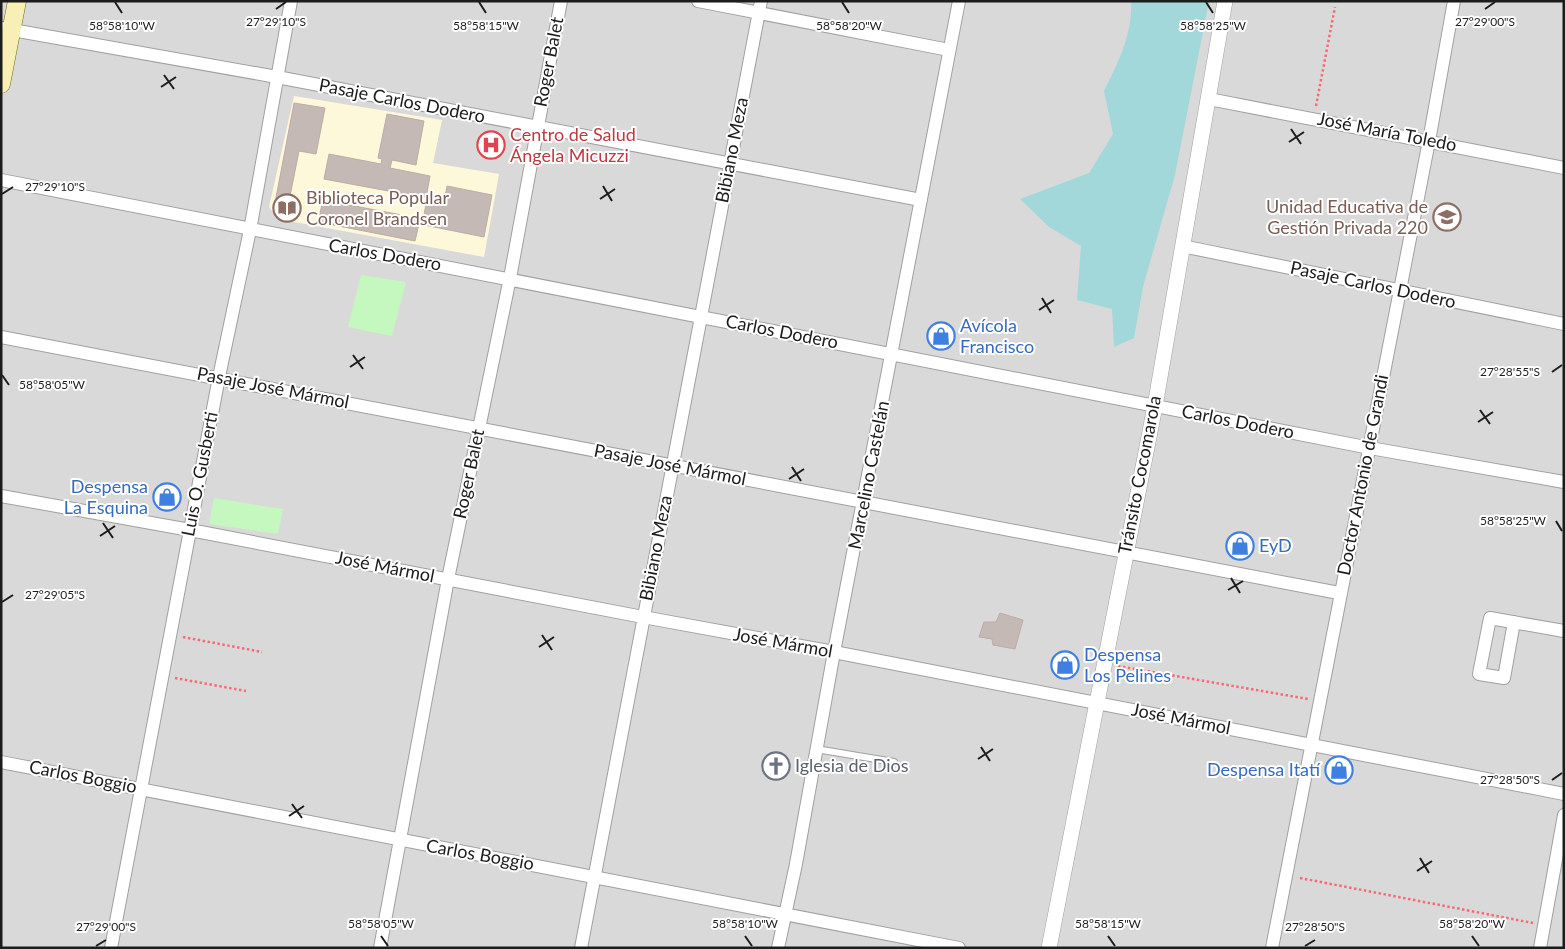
<svg xmlns="http://www.w3.org/2000/svg" width="1565" height="949" font-family="Lato,sans-serif">
<rect width="100%" height="100%" fill="#ede8e2"/>
<path fill="#dad9d9" d="M1,1H1564V948H1Z"/>
<path fill="#fef8da" d="M294,96L442,120L433,163L499,174L484,257L278,219L269,207Z"/>
<path fill="#c4f8bf" d="M361,275L406,282L392,336L348,327Z
M214,498L283,509L278,534L209,524Z"/>
<path fill="#a3d8db" d="M1131,1H1209L1175,175L1143,287L1134,338L1114,347L1112,309L1077,300L1081,246L1049,227L1020,199L1089,173L1113,134L1104,91C1118,63 1133,33 1131,1Z"/>
<path fill="#c5b9b6" stroke="#bfaba5" d="M294,103L325,108L316,154L299,151L288,206L275,203Z
M387,114L424,121L416,165L392,160L390,168L430,176L426,198L324,179L329,154L381,164L382,159L378,158Z
M447,186L492,195L484,237L419,224L415,241L318,222L323,200L423,219L427,200L444,203Z
M1000,613L1023,620L1015,649L993,645L992,639L979,637L984,622H996Z"/>
<g fill="none" stroke-linecap="round" stroke-linejoin="round">
<g stroke="#a0a0a0" stroke-width="8">
<path id="service" d="M816,749L894,762"/>
</g>
<g stroke="#a0a0a0" stroke-width="14">
<path id="minor" d="M698,1L949,50
M1,28L277,77L921,200
M1209,99L1564,168
M1,180L1370,448L1564,482
M1182,246L1564,324
M1,337L1339,593
M1,496L190,530L643,617L834,652L1564,794
M1514,622L1504,678L1479,674L1490,618L1564,631
M1,762L959,948
M111,948L219,377L250,230L291,1
M380,948L448,579L510,278L561,1
M581,948L761,1
M778,948L796,864L834,652L959,1
M1272,948L1429,141L1454,1
M1540,948L1564,815"/>
</g>
<g stroke="#a0a0a0" stroke-width="16">
<path id="tertiary" d="M1049,948L1155,406L1225,1"/>
</g>
<g stroke="#706807" stroke-width="19">
<path id="secondary" d="M1,84L17,1"/>
</g>
<path stroke="#f76a75" stroke-width="2.5" stroke-dasharray="2.5 2.5" stroke-linecap="butt" d="M1316,106L1335,7
M183,637L262,652
M1118,666L1308,699
M175,678L246,691
M1300,878L1533,923"/>
<use href="#service" stroke="#fff" stroke-width="6"/>
<use href="#minor" stroke="#fff" stroke-width="12"/>
<use href="#tertiary" stroke="#fff" stroke-width="15"/>
<use href="#secondary" stroke="#f8efb6" stroke-width="18"/>
</g>
<path fill="none" stroke="#1c1c1c" stroke-width="2" d="M115,2L122,13M479,2L486,13M842,2L849,13M1206,2L1213,13M276,9L286,2M1485,9L1495,2M164,75L174,89M161,87L176,77M1291,129L1301,144M1289,142L1304,132M603,186L612,201M2,194L13,187M600,199L615,189M1042,298L1051,313M1039,310L1054,300M353,355L363,369M350,367L365,357M1552,372L1562,365M2,375L9,385M1480,410L1490,424M1478,422L1493,412M792,467L801,481M789,479L804,469M1556,521L1562,531M103,523L113,538M100,536L115,526M1231,578L1240,593M1228,590L1243,581M2,602L13,595M542,635L552,650M539,647L554,637M981,747L990,761M978,759L993,749M1552,780L1562,773M292,804L302,818M289,816L304,806M1420,858L1429,873M1417,871L1432,861M381,936L388,946M745,936L752,946M1108,936L1115,946M1472,936L1479,946M96,946L106,940M1305,946L1315,940"/>
<defs>
<g id="hospital-ring" transform="scale(1.4375)"><circle r="9.5" fill="#fff" stroke="#e0444e" stroke-width="1.5"/><path d="M-5-5h3v3.5h4V-5h3V5h-3V1.5h-4V5h-3Z" fill="#e0444e"/></g>
<g id="library-ring" transform="scale(1.4375)"><circle r="9.5" fill="#fff" stroke="#8d6e63" stroke-width="1.5"/><path d="M-6-4Q-3-5.5-.7-3.5V5Q-3 3-6 4ZM6-4Q3-5.5 .7-3.5V5Q3 3 6 4Z" fill="#8d6e63"/></g>
<g id="school-ring" transform="scale(1.4375)"><circle r="9.5" fill="#fff" stroke="#8d6e63" stroke-width="1.5"/><path d="M0-5L7-2L0 1L-7-2ZM-4 1L0 2.5L4 1V4Q0 6-4 4Z" fill="#8d6e63"/></g>
<g id="shop-ring" transform="scale(1.4375)"><circle r="9.5" fill="#fff" stroke="#3f7fe0" stroke-width="1.5"/><path d="M-5-2.5h2.3a2.7 3.5 0 0 1 5.4 0H5L5.5 6h-11ZM-1.5-2.5h3a1.5 2.3 0 0 0-3 0Z" fill="#3f7fe0"/></g>
<g id="church-ring" transform="scale(1.4375)"><circle r="9.5" fill="#fff" stroke="#6b7280" stroke-width="1.5"/><path d="M-1.2-6h2.4v3.5h3.3v2.4h-3.3V6h-2.4V-.1h-3.3v-2.4h3.3Z" fill="#6b7280"/></g>
</defs>
<g fill-rule="evenodd">
<use href="#hospital-ring" x="491" y="145"/>
<use href="#library-ring" x="287" y="208"/>
<use href="#school-ring" x="1447" y="217"/>
<use href="#shop-ring" x="941" y="336"/>
<use href="#shop-ring" x="167" y="497"/>
<use href="#shop-ring" x="1240" y="546"/>
<use href="#shop-ring" x="1065" y="665"/>
<use href="#church-ring" x="776" y="766"/>
<use href="#shop-ring" x="1339" y="770"/>
</g>
<g text-anchor="middle" stroke-width="4" stroke-linejoin="round" paint-order="stroke">
<g font-size="18" fill="#1c1c1c" stroke="#fff">
<text transform="translate(549 62) rotate(-79)" y="6">Roger Balet</text>
<text transform="translate(402 101) rotate(11)" y="6">Pasaje Carlos Dodero</text>
<text transform="translate(1387 132) rotate(11)" y="6">José María Toledo</text>
<text transform="translate(732 150) rotate(-79)" y="6">Bibiano Meza</text>
<text transform="translate(385 255) rotate(10)" y="6">Carlos Dodero</text>
<text transform="translate(1373 285) rotate(12)" y="6">Pasaje Carlos Dodero</text>
<text transform="translate(782 332) rotate(11)" y="6">Carlos Dodero</text>
<text transform="translate(273 388) rotate(11)" y="6">Pasaje José Mármol</text>
<text transform="translate(1238 422) rotate(11)" y="6">Carlos Dodero</text>
<text transform="translate(670 465) rotate(11)" y="6">Pasaje José Mármol</text>
<text transform="translate(200 474) rotate(-79)" y="6">Luis O. Gusberti</text>
<text transform="translate(469 474) rotate(-78)" y="6">Roger Balet</text>
<text transform="translate(869 475) rotate(-79)" y="6">Marcelino Castelán</text>
<text transform="translate(1140 475) rotate(-79)" y="6">Tránsito Cocomarola</text>
<text transform="translate(1363 475) rotate(-79)" y="6">Doctor Antonio de Grandi</text>
<text transform="translate(656 548) rotate(-79)" y="6">Bibiano Meza</text>
<text transform="translate(385 567) rotate(11)" y="6">José Mármol</text>
<text transform="translate(783 643) rotate(10)" y="6">José Mármol</text>
<text transform="translate(1181 719) rotate(11)" y="6">José Mármol</text>
<text transform="translate(83 777) rotate(11)" y="6">Carlos Boggio</text>
<text transform="translate(480 855) rotate(10)" y="6">Carlos Boggio</text>
</g>
<g font-size="18" fill="#be3a42" stroke="#fff" text-anchor="start">
<text x="510" y="141">Centro de Salud<tspan x="510" dy="21">Ángela Micuzzi</tspan></text>
</g>
<g font-size="18" fill="#785e54" stroke="#fff" text-anchor="start">
<text x="306" y="204">Biblioteca Popular<tspan x="306" dy="21">Coronel Brandsen</tspan></text>
<text x="1428" y="213" text-anchor="end">Unidad Educativa de<tspan x="1428" dy="21">Gestión Privada 220</tspan></text>
</g>
<g font-size="18" fill="#366cbe" stroke="#fff" text-anchor="start">
<text x="960" y="332">Avícola<tspan x="960" dy="21">Francisco</tspan></text>
<text x="148" y="493" text-anchor="end">Despensa<tspan x="148" dy="21">La Esquina</tspan></text>
<text x="1259" y="552">EyD</text>
<text x="1084" y="661">Despensa<tspan x="1084" dy="21">Los Pelines</tspan></text>
<text x="1320" y="776" text-anchor="end">Despensa Itatí</text>
</g>
<g font-size="18" fill="#5b616d" stroke="#fff" text-anchor="start">
<text x="795" y="772">Iglesia de Dios</text>
</g>
</g>
<g font-size="12" text-anchor="middle" fill="#1c1c1c" stroke="#fff" stroke-width="4" stroke-linejoin="round" paint-order="stroke">
<text x="276" y="26">27°29'10"S</text>
<text x="1485" y="26">27°29'00"S</text>
<text x="122" y="30">58°58'10"W</text>
<text x="1213" y="30">58°58'25"W</text>
<text x="486" y="30">58°58'15"W</text>
<text x="849" y="30">58°58'20"W</text>
<text x="55" y="191">27°29'10"S</text>
<text x="1510" y="376">27°28'55"S</text>
<text x="52" y="389">58°58'05"W</text>
<text x="1513" y="525">58°58'25"W</text>
<text x="55" y="599">27°29'05"S</text>
<text x="1510" y="784">27°28'50"S</text>
<text x="381" y="928">58°58'05"W</text>
<text x="745" y="928">58°58'10"W</text>
<text x="1108" y="928">58°58'15"W</text>
<text x="1472" y="928">58°58'20"W</text>
<text x="106" y="931">27°29'00"S</text>
<text x="1315" y="931">27°28'50"S</text>
</g>
<rect width="1565" height="949" fill="none" stroke="#1c1c1c" stroke-width="5"/>
</svg>
